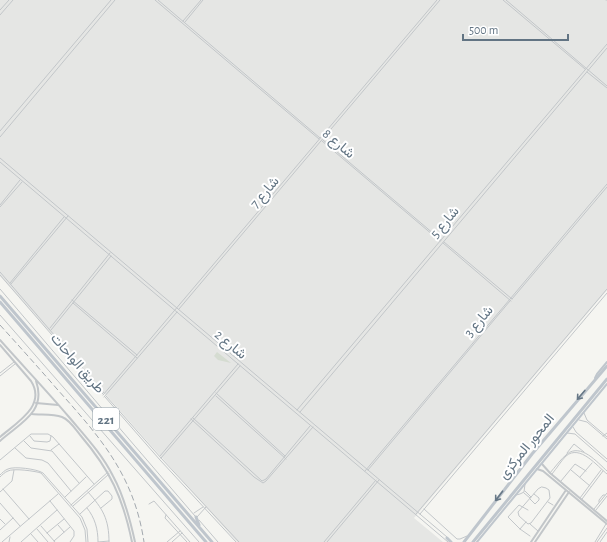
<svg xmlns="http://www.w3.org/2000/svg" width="607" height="542" font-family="'Alegreya Sans',Vazirmatn,sans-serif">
<rect width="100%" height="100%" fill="#f5f5f1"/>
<path fill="#e5e6e4" d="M0,0H607V290L414,518L443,542H237L0,276Z"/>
<path fill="#d5dcd1" d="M217,352L231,363L218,360L214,356Z"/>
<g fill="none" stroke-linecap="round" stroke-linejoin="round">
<path stroke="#c2c6c9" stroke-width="1" d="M155,0L319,139
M158,0L320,138
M503,0L585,69
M506,0L607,86
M606,0H607
M0,10L9,0
M0,15L13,0
M183,21L201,0
M185,22L203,0
M587,72L607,88
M0,131L111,0
M0,137L115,0
M323,140L441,240
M322,141L440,241
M0,158L447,537
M0,162L448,542
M0,205L20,180
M0,207L22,182
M444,242L512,299
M443,243L511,301
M0,272L104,393
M0,275L103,394
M10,283L64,217
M11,284L68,216
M0,289L105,412
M512,299L607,187
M72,300L137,355
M73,303L137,358
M179,309L440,0
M0,315L199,542
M50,328L110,253
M51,330L111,256
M0,373L14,362
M0,376L15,364
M216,393L285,456
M103,395L437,0
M106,396L161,458L239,542
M216,396L286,459
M104,397L177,312
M105,397L160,460L236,542
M297,410L607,44
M300,412L607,48
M584,413L587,420L607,437
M110,417L195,516
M193,418L262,481L266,479L310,426
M191,419L254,477L263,483L266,481L313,427
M579,420L587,422L607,439
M573,427L576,432L607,459
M567,433L575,434L607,462
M30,436L34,441L47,442L50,441L51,436
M603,436L607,433
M24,441L31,448L52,451L79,483
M15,448L26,458L42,460L48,463L71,491
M51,450L59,444
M567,453L574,444L584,452
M160,456L238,364
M161,458L240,366
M0,460L31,434H48L53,437L94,484
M368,470L510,301
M571,470L590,486
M365,471L607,184
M550,473C555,467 561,459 567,454C581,443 597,462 607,471
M552,474C557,468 561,461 566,456C580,444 597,466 607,474
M0,475C2,473 5,470 8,469C14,466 37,469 43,473L82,517L87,529L88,542
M0,477C2,475 5,472 8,471C13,468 35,471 41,473L80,518L85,530L86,542
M580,477L592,463
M561,481L575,464L586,471
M542,487L546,488L549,490L550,498L531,523L528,524L519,516L518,512L538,489Z
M3,489L29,519
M525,491L531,497
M0,492L12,481L14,470
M88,492C103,509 109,519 109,542
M524,493L530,498
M516,495L520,494L524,492L525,484
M65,497L86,477
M580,498L601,470
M530,499L535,504L539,500V498L534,494
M582,499L603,471
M50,501L74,531V536L70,542
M548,502L553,505
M599,502V500L603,495H605
M0,503L20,526
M149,504L154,501L190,542
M71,505L108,472
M73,506L109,474
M87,508C95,518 98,529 98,542L109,541
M424,509L457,539H460L467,536
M594,509L607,493
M528,510L519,505L508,517L520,529L530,536
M596,510L607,496
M194,513L203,507
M80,514L105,491H108L112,496V499L101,508
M416,514L607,289
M420,514L607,293
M166,515L165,518L187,542
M197,517L206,507
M0,519L5,524
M199,520L218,542
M530,524L538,531
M58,525L64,532
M41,526L55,542
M37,529L48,542
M520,529L526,522
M0,530L13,518
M47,533L64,519
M31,534L38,542
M54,541L70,527
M2,542L58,494
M9,542L10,537
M21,542L57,510
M167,542L180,531
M172,542L182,533
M324,542L376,480
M327,542L379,480
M595,542L606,524
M597,542L607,528
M600,542L607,532"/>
<path stroke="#c2c6c9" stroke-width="2" d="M0,340C23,366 47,391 69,417C85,436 102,454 113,476C124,496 130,519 135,542
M0,345L31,381C47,406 16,423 0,437
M36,403L58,405
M32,414C41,415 53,414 62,417C70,420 76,430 81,436C110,470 123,498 132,542
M0,441C20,423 47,412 36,381
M542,464L550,473L607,521
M537,469L543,471L607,524
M531,542L566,490
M535,542L569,492"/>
<path stroke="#bfc6cd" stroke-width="2" d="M595,378L597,374L607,362
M477,542L607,384"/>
<path stroke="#bfc6cd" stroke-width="3" d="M0,296L212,542
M0,302L206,542
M100,410L109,416
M196,517L199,525
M447,538L451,542
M464,542L532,454L607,366
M473,542L607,379"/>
<path stroke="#a2a8ae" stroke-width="1" stroke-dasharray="6 3" stroke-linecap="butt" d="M0,325C19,346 38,367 57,389C100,437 134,475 144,542"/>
</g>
<defs><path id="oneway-shaft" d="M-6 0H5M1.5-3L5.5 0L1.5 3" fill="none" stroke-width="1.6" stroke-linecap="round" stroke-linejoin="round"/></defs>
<g stroke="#677887">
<use href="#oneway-shaft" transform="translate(581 395) rotate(130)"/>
<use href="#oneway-shaft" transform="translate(499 496) rotate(127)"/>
</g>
<g text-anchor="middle" stroke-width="4" stroke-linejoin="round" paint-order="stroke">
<rect fill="#fff" stroke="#919ea8" stroke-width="1" x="93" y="408" width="26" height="22" rx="3"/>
<g font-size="13" font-weight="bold" fill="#627483">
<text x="106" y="424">221</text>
</g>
<g font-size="14" fill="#627483" stroke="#fff">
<text transform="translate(339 143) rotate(40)" y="5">شارع 8</text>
<text transform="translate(264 192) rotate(-50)" y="5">شارع 7</text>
<text transform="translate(444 222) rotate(-50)" y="5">شارع 5</text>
<text transform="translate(478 321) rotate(-50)" y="5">شارع 3</text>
<text transform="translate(231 344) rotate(40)" y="5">شارع 2</text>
<text transform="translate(78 363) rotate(49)" y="5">طريق الواحات</text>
<text transform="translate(526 446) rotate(-51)" y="5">المحور المركزى</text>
</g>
</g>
<path d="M463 34v6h105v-6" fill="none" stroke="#627483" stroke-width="2"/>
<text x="469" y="34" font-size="12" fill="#627483" stroke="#ffffff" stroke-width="3" paint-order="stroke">500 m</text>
</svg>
